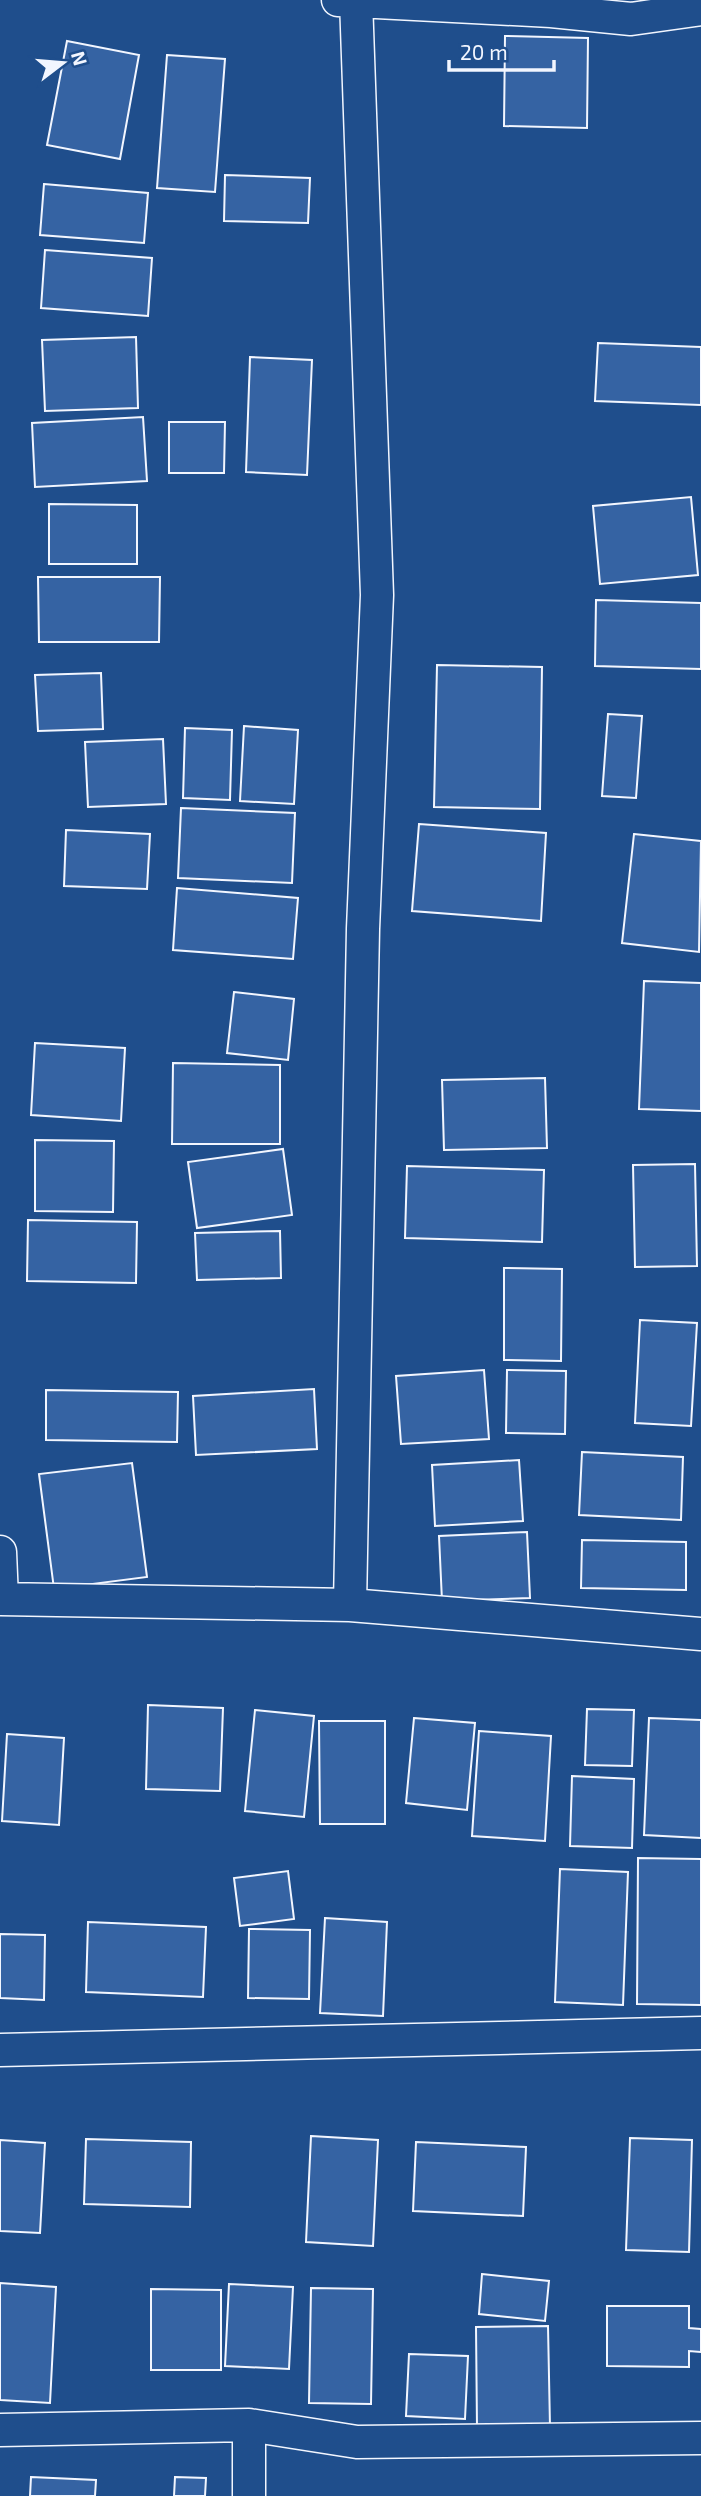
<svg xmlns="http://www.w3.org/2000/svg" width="701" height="2496" font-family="'Exo 2',sans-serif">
<rect width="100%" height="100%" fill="#1f4e8c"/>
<path fill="#3563a3" stroke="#f2f6ff" stroke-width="2" d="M505,36L588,38L587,128L504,126Z
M67,41L139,55L120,159L47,145Z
M167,55L225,59L215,192L157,188Z
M225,175L310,178L308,223L224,221Z
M44,184L148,193L144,243L40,235Z
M45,250L152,258L148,316L41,308Z
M136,337L138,408L45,411L42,340Z
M598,343L701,347V405L595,401Z
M250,357L312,360L307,475L246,472Z
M143,417L147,481L35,487L32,423Z
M169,422H225L224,473H169Z
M691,497L698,575L600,584L593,506Z
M49,504L137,505V564H49Z
M38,577H160L159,642H39Z
M596,600L701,603V669L595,666Z
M437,665L542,667L540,809L434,807Z
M101,673L103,729L38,731L35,675Z
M608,714L642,716L636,798L602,796Z
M244,726L298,730L294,804L240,801Z
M185,728L232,730L230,800L183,798Z
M163,739L166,804L88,807L85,742Z
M181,808L295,813L292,883L178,878Z
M419,824L546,833L541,921L412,911Z
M66,830L150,834L147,889L64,886Z
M634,834L701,841L699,952L622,943Z
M177,888L298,898L293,959L173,950Z
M644,981L701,983V1111L639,1109Z
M234,992L294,999L288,1060L227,1053Z
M35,1043L125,1048L121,1121L31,1115Z
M173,1063L280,1065V1144H172Z
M545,1078L547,1148L444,1150L442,1080Z
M35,1140L114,1141L113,1212L35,1211Z
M283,1149L292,1215L197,1228L188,1162Z
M695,1164L697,1266L635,1267L633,1165Z
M407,1166L544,1170L542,1242L405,1238Z
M28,1220L137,1222L136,1283L27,1281Z
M280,1231L281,1278L197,1280L195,1233Z
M504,1268L562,1269L561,1361L504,1360Z
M640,1320L697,1323L691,1426L635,1423Z
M484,1370L489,1439L401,1444L396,1376Z
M507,1370L566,1371L565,1434L506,1433Z
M314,1389L317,1449L196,1455L193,1396Z
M46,1390L178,1392L177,1442L46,1440Z
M582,1452L683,1457L681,1520L579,1515Z
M519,1460L523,1521L435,1526L432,1465Z
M132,1463L147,1577L54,1589L39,1474Z
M527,1532L530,1598L442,1601L439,1536Z
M582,1540L686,1542V1590L581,1588Z
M148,1705L223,1708L220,1791L146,1789Z
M587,1709L634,1710L632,1766L585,1765Z
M255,1710L314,1716L304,1817L245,1811Z
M414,1718L475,1723L467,1810L406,1803Z
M649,1718L701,1720V1838L644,1835Z
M319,1721H385V1824H320Z
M479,1731L551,1736L545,1841L472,1836Z
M7,1734L64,1738L59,1825L2,1821Z
M572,1776L634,1779L632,1848L570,1846Z
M638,1858L701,1859V2005L637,2004Z
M560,1869L628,1872L623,2005L555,2002Z
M288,1871L294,1919L240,1926L234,1878Z
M325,1918L387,1922L383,2016L320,2013Z
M88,1922L206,1927L203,1997L86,1992Z
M249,1929L310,1930L309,1999L248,1998Z
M0,1934L45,1935L44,2000L0,1998Z
M311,2136L378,2140L373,2246L306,2242Z
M630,2138L692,2140L689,2252L626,2250Z
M86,2139L191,2142L190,2207L84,2204Z
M0,2140L45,2143L40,2233L0,2231Z
M416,2142L526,2147L523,2216L413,2211Z
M482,2274L549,2281L545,2321L479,2314Z
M0,2283L56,2287L50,2403L0,2400Z
M229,2284L293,2287L289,2369L225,2366Z
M311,2288L373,2289L371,2404L309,2403Z
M151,2289L221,2290V2370H151Z
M607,2306H689V2328L701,2329V2352L689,2351V2367L607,2366Z
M548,2326L550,2427L477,2428L476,2327Z
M409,2354L468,2356L465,2419L406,2416Z
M31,2477L96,2480L95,2496H30Z
M175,2477L206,2478L205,2496H174Z"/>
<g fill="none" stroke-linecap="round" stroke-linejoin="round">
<g stroke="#f2f6ff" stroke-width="35">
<path id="street" d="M338,0L551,11L631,19L701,9
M0,1552L2,1599
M0,1599L350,1605L701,1634
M350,1605L363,929L377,595L356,0
M0,2050L701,2033
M0,2430L249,2425L357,2442L701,2438
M249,2496V2425"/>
</g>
<use href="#street" stroke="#1f4e8c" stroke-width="32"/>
</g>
<g transform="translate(63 63) rotate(74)" stroke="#1f4e8c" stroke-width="5" paint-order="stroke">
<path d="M0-5L12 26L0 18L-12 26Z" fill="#f2f6ff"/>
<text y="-10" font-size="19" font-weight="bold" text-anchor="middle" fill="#f2f6ff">N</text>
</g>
<path d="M449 60v10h105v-10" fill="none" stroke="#f2f6ff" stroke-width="3.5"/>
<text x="460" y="60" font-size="21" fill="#f2f6ff" stroke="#1f4e8c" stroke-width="5" paint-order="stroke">20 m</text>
</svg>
